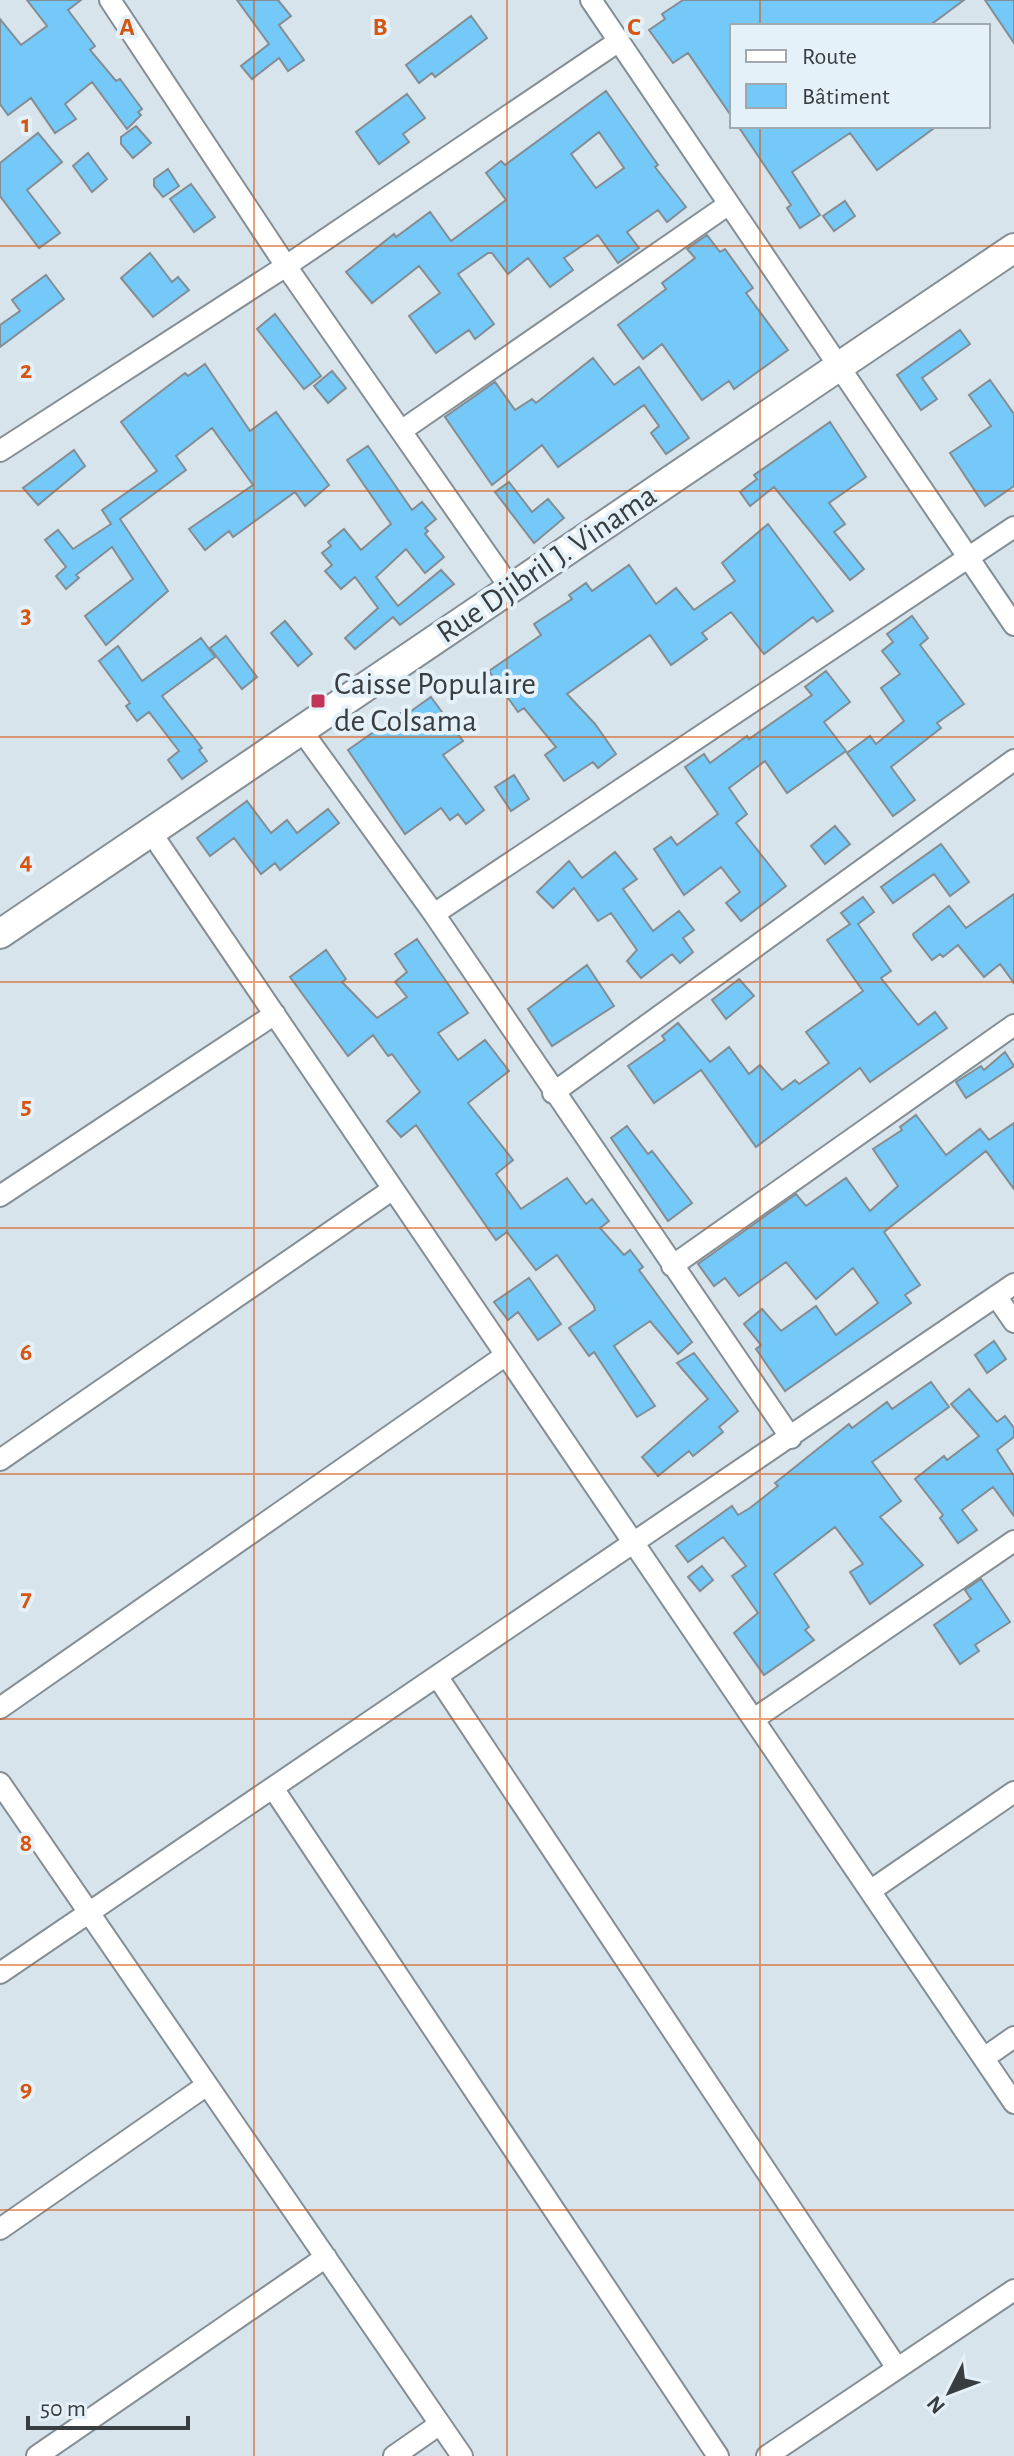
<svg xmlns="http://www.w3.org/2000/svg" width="1014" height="2456" font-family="'Alegreya Sans',sans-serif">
<rect width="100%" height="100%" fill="#d8e4eb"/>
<path fill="#74c9f9" stroke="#828d94" stroke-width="2" fill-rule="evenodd" d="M27,0H81L68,10L95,46L90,50L116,81L120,79L142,109L138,112L141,115L127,129L92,82L65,104L76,119L55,133L31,98L8,115L0,104V19L21,45L47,26Z
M237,0H278L291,16L279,25L304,60L288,71L279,58L252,79L241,66L269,44Z
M683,0H964L929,26H732V117L688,53L673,63L649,30L665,19L662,14Z
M985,0H1014V43Z
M471,16L487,38L435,77L432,73L419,83L406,65Z
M606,91L658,165L655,167L686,207L667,222L658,210L627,232L639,248L618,263L598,235L564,258L573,270L550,287L528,258L508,274L492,253H488L458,274L494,324L475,339L469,330L436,353L409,316L440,293L419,266L372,303L346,272L394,234L396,237L430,212L451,241L506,200L486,173L501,161L505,165ZM599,132L624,168L596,188L571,154Z
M407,94L425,118L403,134L409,142L379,164L356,132Z
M136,126L151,143L133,158L121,144V137Z
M738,126H937L877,170L850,133L792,172L820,215L800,228L787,208L791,205Z
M38,133L62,162L27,190L60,233L39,248L0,196V163Z
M88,153L107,179L92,192L73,166Z
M168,169L179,186L163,197L154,186V179Z
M191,184L215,217L194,232L170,199Z
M845,201L855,216L834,231L823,216Z
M707,235L720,252L725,249L753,288L746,293L788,350L734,389L729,381L702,400L662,344L643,359L618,325L666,289L662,283L695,258L687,249Z
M150,253L172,282L178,277L189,290L153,317L121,278Z
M46,275L64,299L0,347V325L20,311L12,300Z
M275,314L321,376L304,389L257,329Z
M960,330L970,344L922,378L937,399L921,410L897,375Z
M593,358L614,385L639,367L689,438L666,454L651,433L659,426L644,405L558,467L542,445L492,485L445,417L495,382L515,410L532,399L536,403Z
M205,364L250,431L276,412L329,485L305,506L295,492L233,537L229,531L205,550L189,529L253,485L212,428L176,456L186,470L120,519L168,591L106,645L85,616L133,579L112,547L76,575L79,578L66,589L56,576L66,567L45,540L58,530L73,549L111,524L102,510L157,471L121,422L185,373L188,376Z
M332,371L346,388L328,403L314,386Z
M990,380L1014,414V486L985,506L950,453L991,426L969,395Z
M830,422L866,477L829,503L845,524L834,532L864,569L850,580L774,487L750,506L740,492L757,479L754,475Z
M368,446L412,510L422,502L436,519L425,528L428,531L425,534L444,557L425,573L406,549L376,577L398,606L441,570L454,584L400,625L393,617L355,649L345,638L378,608L355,577L341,589L325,571L332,565L322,553L331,546L328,542L344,529L361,550L391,524L347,460Z
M74,450L85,466L38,505L23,488Z
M509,482L532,512L548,499L564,518L534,543L495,492Z
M768,524L833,611L817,622L813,617L764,654L731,612L702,633L707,639L671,665L650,635L567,694L595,724L616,754L598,768L593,762L564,781L545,755L556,747L524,708L518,712L489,671L541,635L534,624L572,599L569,595L586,583L592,591L629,565L656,604L676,588L694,610L735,581L722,563Z
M912,616L928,638L920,645L964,704L937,723L941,728L891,767L915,800L893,816L847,753L870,736L876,744L904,721L881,688L900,674L882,651L893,642L887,634Z
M285,621L312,654L298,666L271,633Z
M226,636L257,677L242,689L210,648Z
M201,638L215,657L162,696L202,748L199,750L207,761L182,779L168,760L179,751L149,712L137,721L126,706L130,703L99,661L118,646L142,681Z
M826,671L850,702L824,722L846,751L787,793L765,761L729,788L747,814L736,823L786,886L741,921L726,903L740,892L721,867L684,895L654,849L671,837L677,845L718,814L685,767L704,754L710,763L747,736L749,739L812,695L805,687Z
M431,697L463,741L443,755L484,810L466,824L458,814L450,820L441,808L405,834L348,750L408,708L411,711Z
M514,775L529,799L511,811L495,787Z
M247,801L271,833L287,820L297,833L328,809L339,823L280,870L275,863L261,874L234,838L210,856L197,838Z
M835,826L850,844L825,864L811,846Z
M941,844L969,882L950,896L934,874L893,903L881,887Z
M615,852L637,879L623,889L653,931L679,911L694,930L683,938L693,952L680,963L672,954L641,978L627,961L637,950L611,913L598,921L574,888L553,908L537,892L569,861L582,878Z
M1014,894V983L1000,964L984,977L958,945L943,957L940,954L932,960L914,937L913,934L949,906L966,928Z
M863,897L874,912L858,924L891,971L881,978L918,1025L935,1012L947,1028L870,1082L860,1068L756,1147L701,1070L654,1103L628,1066L665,1040L662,1036L678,1023L710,1062L729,1047L749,1074L760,1065L782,1090L795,1080L799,1084L829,1063L806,1032L863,991L827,940L850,924L841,913Z
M417,939L468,1013L438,1033L458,1060L485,1040L509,1071L468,1103L513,1160L496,1174L521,1209L567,1178L586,1204L592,1199L609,1221L600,1228L624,1255L630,1250L643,1267L639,1270L692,1342L678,1354L650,1321L614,1346L655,1406L637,1417L594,1352L589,1356L569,1328L595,1310L594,1306L557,1255L536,1270L507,1232L496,1240L416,1125L401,1137L387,1121L420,1092L392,1054L388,1056L373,1035L348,1056L290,977L326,950L346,979L342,982L377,1018L407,997L395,982L407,972L395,954Z
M587,965L614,1006L552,1046L528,1009Z
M739,979L754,996L726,1019L712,1000Z
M1005,1052L1014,1066L966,1098L956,1082L981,1066L984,1070Z
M916,1115L946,1155L980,1129L989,1140L1014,1123V1189L986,1151L884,1232L920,1285L905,1295L911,1303L785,1391L756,1349L761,1345L744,1324L762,1309L781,1331L816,1306L836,1335L878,1303L874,1297L853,1268L816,1299L786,1262L739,1296L725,1278L714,1286L698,1264L796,1194L806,1206L846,1178L870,1211L898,1186L873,1149L902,1130L900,1127Z
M627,1126L648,1154L652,1151L692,1203L668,1221L611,1138Z
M529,1278L561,1324L538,1340L518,1312L508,1320L494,1302Z
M994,1341L1006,1359L987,1373L975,1355Z
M694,1353L738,1411L719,1427L723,1432L693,1456L689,1451L658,1476L642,1457L708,1399L677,1363Z
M931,1382L949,1407L872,1462L901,1501L880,1517L923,1565L870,1604L850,1572L863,1564L835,1527L774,1574L809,1627L805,1630L814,1640L764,1675L734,1633L758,1613L732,1576L746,1566L723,1537L688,1562L676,1546L732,1506L738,1515L750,1508L778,1486L775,1483L849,1424L852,1428L887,1402L892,1409Z
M969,1389L997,1422L1005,1416L1014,1428V1437L997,1450L1014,1476V1516L993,1487L962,1510L977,1530L958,1543L940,1518L943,1515L915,1479L944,1456L947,1460L979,1436L951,1404Z
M702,1566L713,1580L700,1591L688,1577Z
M981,1579L1010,1622L975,1645L979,1651L960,1664L934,1625L971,1599L965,1590Z"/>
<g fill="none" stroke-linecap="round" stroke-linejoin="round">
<g stroke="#848e95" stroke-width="24">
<path id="street" d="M110,0L286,266L511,589
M591,0L1014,625
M401,431L729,204
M0,451L286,266L619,41
M302,731L434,914L791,1438
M150,831L1014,2103
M434,914L1014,527
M553,1093L1014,760
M0,1196L275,1014
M672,1266L1014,1025
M996,1296L1014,1322
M0,1460L393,1189
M437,1676L897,2368
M0,1708L506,1355
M754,1719L1014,1541
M0,1783L462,2456
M273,1788L718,2456
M870,1891L1014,1792
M0,1973L1014,1284
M984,2058L1014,2037
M0,2229L207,2085
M37,2456L326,2257
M394,2456L440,2424
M767,2456L1014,2290"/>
</g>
<g stroke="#848e95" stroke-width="32">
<path id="secondary" d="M0,934L1014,248"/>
</g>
<use href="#street" stroke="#fff" stroke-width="20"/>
<use href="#secondary" stroke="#fff" stroke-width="28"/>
</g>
<path fill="none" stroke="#d65611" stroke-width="2" stroke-opacity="0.55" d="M254,0V2456M507,0V2456M760,0V26M760,126V2456M0,246H1014M0,491H1014M0,737H1014M0,982H1014M0,1228H1014M0,1474H1014M0,1719H1014M0,1965H1014M0,2210H1014"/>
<rect fill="#c3345b" stroke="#e5f1f8" stroke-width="3" x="310" y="693" width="16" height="16" rx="4"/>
<g text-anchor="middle" stroke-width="8" stroke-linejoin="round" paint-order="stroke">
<g font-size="32" fill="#383d40" stroke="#e5f1f8">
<text transform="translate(546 563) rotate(-34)" y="11">Rue Djibril J. Vinama</text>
</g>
<g font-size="32" fill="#383d40" stroke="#e5f1f8" text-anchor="start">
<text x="334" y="694">Caisse Populaire<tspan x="334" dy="37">de Colsama</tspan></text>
</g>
</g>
<g font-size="26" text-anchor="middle" font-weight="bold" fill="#d65611" stroke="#e5f1f8" stroke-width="8" stroke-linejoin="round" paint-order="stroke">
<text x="127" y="35">A</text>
<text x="380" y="35">B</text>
<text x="634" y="35">C</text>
<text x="26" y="132">1</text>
<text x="26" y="378">2</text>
<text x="26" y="623">3</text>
<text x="26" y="869">4</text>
<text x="26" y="1114">5</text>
<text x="26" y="1360">6</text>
<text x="26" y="1606">7</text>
<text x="26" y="1851">8</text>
<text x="26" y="2097">9</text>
</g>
<rect x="730" y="24" width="260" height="104" fill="#e5f1f8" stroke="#a0a9ae" stroke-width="2"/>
<rect x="746" y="50" width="40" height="12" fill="#ffffff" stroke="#a0a9ae" stroke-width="2"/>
<text x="802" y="64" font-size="24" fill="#383d40">Route</text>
<rect x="746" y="84" width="40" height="24" fill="#74c9f9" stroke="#a0a9ae" stroke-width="2"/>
<text x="802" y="104" font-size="24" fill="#383d40">Bâtiment</text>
<g transform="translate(950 2392) rotate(228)" stroke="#e5f1f8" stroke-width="6" paint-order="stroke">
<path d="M0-6L14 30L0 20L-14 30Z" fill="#383d40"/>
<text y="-12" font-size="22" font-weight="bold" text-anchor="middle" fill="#383d40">N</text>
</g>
<path d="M28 2416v12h160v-12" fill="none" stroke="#383d40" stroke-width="4"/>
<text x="40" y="2416" font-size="24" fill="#383d40" stroke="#e5f1f8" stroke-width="6" paint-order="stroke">50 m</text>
</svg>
